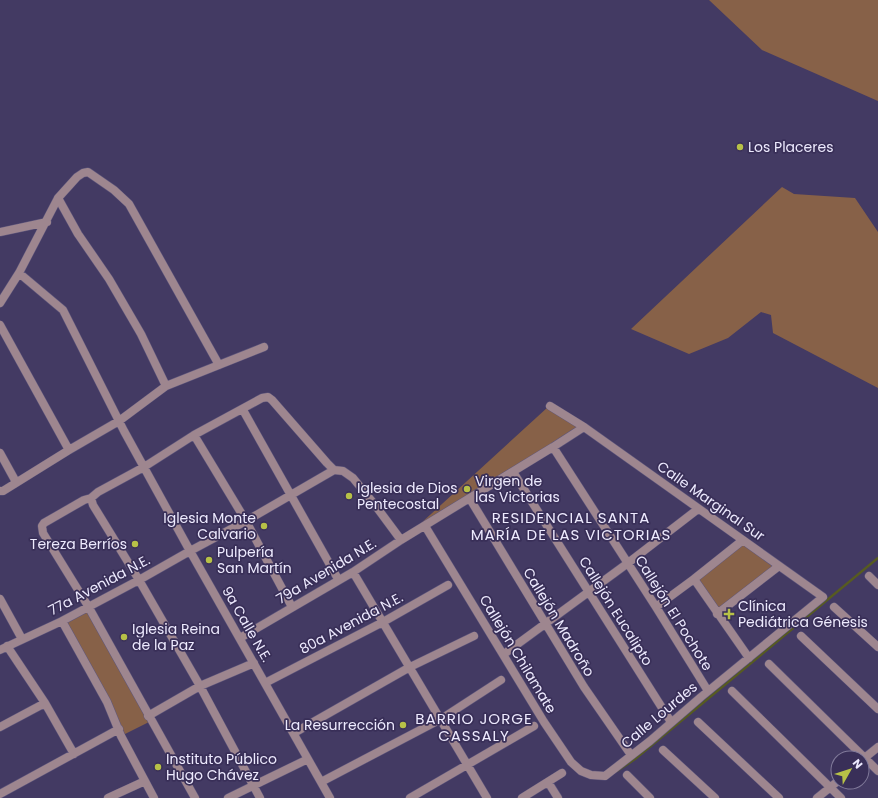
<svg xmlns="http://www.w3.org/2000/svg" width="878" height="798" font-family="Poppins,sans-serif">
<rect width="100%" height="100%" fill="#433a63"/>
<path fill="#876148" d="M709,0H878V101L762,50Z
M782,187L794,194L855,198L878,232V388L773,333L771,315L761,312L728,338L689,354L631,329Z
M548,407L582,429L419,525Z
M742,541L778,565L717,614L694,579Z
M86,608L151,721L121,736L62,621Z"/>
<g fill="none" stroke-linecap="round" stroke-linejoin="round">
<path stroke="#575b21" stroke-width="2.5" d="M617,771L635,759L878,558"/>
<g stroke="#5e567c" stroke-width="9">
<path id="minor" d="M58,198L78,234L109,279L141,334L166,386
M0,232L47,222
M19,273L63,310L124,431L190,551L330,798
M0,303L19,273L58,198L77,177L83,173L88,172L114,190L129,204L219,365
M0,325L69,450
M243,410L338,579
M194,435L246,521L292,607
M553,447L656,607L708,691
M0,453L16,482
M513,472L671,722
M0,491H3L69,450L119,421L166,386L264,347
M91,498L93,505L139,580L200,686L260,798
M470,499L584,687L631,755
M425,526L544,722L571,762L581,771L591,775L605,776L650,741L701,697L823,597L584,427L550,406
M353,572L487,798
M869,576L878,585
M694,579L749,658
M0,599L22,639
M656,607L694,579L743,540
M834,607L878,647
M717,614L779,566
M62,621L107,702L121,736L154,798
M801,636L878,709
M240,638L353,572L401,540L553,447L584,427
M7,646L45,703L74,754
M0,650L62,621L139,580L190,551L246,521L334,470
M504,654L628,563L698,509
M769,664L878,771
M265,683L383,622L448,585
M732,691L841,798
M148,716L200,686L254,663
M698,722L779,798
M0,727L45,703
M294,733L410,667L474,636
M663,750L715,798
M862,760L878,747
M627,775L650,798
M321,782L441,719L501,680
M548,782L558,798
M0,794L119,729
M108,798L145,781
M195,798L88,606L43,533L42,526L44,523L84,500L91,498L98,492L144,467L194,435L262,398L268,397L272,400L327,463L334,470L343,471L353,478L375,505L401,540
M228,798L308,759
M410,798L534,726
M522,798L562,773
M817,798L838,781"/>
</g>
<use href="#minor" stroke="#9e868f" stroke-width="8"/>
</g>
<g fill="#b7c147" stroke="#392f58" stroke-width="1.5">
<circle cx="740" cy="147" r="4"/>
<circle cx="467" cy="489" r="4"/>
<circle cx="349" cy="496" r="4"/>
<circle cx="264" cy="526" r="4"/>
<circle cx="135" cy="544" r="4"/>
<circle cx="209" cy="560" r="4"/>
<path d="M727 608h4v4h4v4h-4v4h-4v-4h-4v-4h4z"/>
<circle cx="124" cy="637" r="4"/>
<circle cx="403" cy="725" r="4"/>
<circle cx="158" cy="767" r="4"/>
</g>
<g text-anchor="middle" stroke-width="3.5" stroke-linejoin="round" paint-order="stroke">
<g font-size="14" fill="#edeafe" stroke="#392f58" text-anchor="start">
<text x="748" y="152">Los Placeres</text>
<text x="475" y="486">Virgen de<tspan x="475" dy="16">las Victorias</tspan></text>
<text x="357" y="493">Iglesia de Dios<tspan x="357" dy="16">Pentecostal</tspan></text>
<text x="256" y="523" text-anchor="end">Iglesia Monte<tspan x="256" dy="16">Calvario</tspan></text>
<text x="127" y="549" text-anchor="end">Tereza Berríos</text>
<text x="217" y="557">Pulpería<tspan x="217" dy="16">San Martín</tspan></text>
<text x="738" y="611">Clínica<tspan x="738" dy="16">Pediátrica Génesis</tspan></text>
<text x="132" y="634">Iglesia Reina<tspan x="132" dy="16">de la Paz</tspan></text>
<text x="395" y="730" text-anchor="end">La Resurrección</text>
<text x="166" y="764">Instituto Público<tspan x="166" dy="16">Hugo Chávez</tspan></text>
</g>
<g font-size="14" fill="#edeafe" stroke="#392f58">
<text transform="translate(711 501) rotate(35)" y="5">Calle Marginal Sur</text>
<text transform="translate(326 571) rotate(-31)" y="5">79a Avenida N.E.</text>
<text transform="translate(99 585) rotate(-28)" y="5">77a Avenida N.E.</text>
<text transform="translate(616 611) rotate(58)" y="5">Callejón Eucalipto</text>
<text transform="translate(674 613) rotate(58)" y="5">Callejón El Pochote</text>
<text transform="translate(559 622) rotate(59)" y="5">Callejón Madroño</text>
<text transform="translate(351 623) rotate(-28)" y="5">80a Avenida N.E.</text>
<text transform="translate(247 624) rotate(60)" y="5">9a Calle N.E.</text>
<text transform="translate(518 654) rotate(59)" y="5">Callejón Chilamate</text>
<text transform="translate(659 715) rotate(-40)" y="5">Calle Lourdes</text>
</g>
<g font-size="15" letter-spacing="1" fill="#edeafe" stroke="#392f58">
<text x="571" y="523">RESIDENCIAL SANTA<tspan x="571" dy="17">MARÍA DE LAS VICTORIAS</tspan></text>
<text x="474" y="724">BARRIO JORGE<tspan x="474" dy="17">CASSALY</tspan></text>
</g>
</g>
<g transform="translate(850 770) rotate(51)"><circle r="19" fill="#392f58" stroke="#817a9a"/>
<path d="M0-3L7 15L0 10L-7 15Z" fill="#b7c147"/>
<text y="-6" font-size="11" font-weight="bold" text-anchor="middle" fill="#edeafe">N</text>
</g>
</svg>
